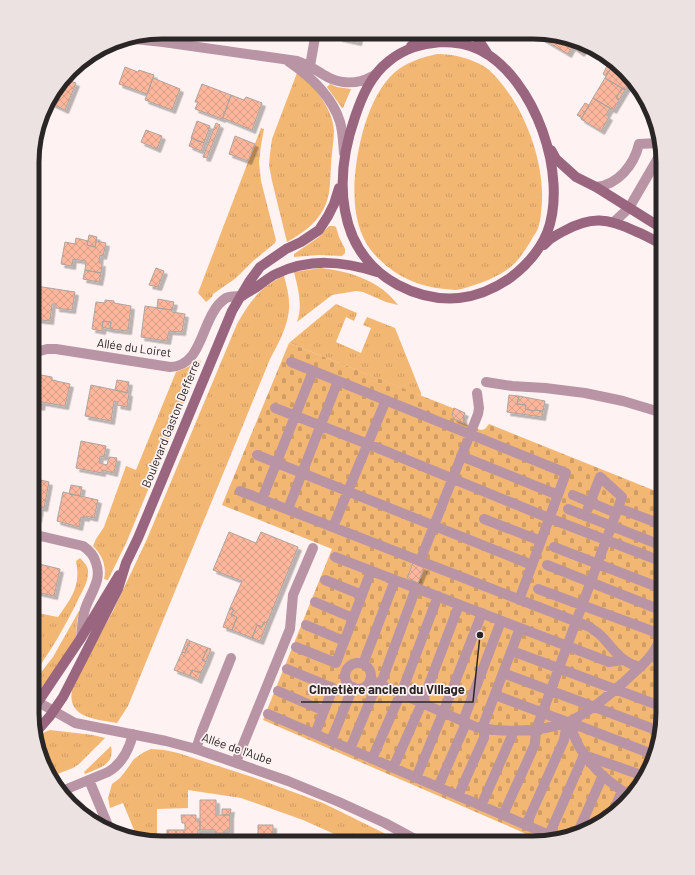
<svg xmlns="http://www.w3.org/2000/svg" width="695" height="875" font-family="Barlow,sans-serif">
<defs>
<pattern id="grass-tufts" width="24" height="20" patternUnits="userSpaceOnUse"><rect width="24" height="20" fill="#f3b774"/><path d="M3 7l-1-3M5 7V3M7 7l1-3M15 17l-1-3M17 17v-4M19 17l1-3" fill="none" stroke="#d09d64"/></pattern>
<pattern id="cemetery-stones" width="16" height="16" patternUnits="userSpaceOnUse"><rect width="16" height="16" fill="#f3b774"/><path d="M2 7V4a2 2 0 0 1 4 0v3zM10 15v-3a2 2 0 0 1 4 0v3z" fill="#d09d64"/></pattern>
<pattern id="building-cross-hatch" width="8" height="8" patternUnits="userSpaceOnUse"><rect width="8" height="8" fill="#feb79c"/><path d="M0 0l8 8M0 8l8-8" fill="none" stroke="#da9d86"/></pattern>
<filter id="shadow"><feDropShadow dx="3.5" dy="3.5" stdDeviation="0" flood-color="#0004"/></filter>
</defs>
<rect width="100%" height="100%" fill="#fef2f2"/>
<path fill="url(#grass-tufts)" d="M437,54C454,54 470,58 485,67C491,71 496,77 501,83C528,115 547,171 541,212C541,216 540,221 539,225C538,230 535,234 533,237C528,246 522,255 516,262C505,274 483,283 468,287C464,288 459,290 455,290C452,290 448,289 445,289C420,287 397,277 379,259C368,249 360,234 357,218C348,179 363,100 394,73C406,62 421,58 437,54Z
M297,73C315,86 333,109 334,131C334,143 331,154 331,165C330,180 331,196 323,210C315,225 301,234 287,242L272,181L269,165L270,154L272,139Z
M330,84L337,87L351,89L343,108H342L327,87Z
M261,128L264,129L261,145L259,162L261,181L276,240L275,243L253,261L236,278L213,294L212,297L206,302L198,293Z
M329,226H334L336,227L339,237L345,249V253L342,256L319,255L294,257V254L319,237Z
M321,268C349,271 381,281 398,305L386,302L363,292L356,291L332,295L297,322C303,306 298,288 294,272Z
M284,276C287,287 290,299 289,310C287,328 278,344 270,359L128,706L117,723C94,719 62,718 74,683L114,609L147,539L237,324C250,301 260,287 284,276Z
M336,304L357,313L354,321L346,317L336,342L361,353L371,328L363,325L367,317L395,328L421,393V396L289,343Z
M197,360L201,361L127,541L108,580L104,579C107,566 102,555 93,546L96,539L104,527L126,466L136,470L176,372C184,369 190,367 197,360Z
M80,558C84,562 89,567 88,573C88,583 81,593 77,602C64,628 50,653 32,676V612L58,617C72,597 81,586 76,561Z
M79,611H80L77,620L76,637L61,661L32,701V684L53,657Z
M50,730L93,735L105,738L79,764L73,768L49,777L38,737L45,732Z
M111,746C115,765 99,768 85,774L84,772Z
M151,749L164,750L178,753L258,779L323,803L404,843H350V841L303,820L241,798L188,790V808L157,809V843H154L137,837L123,803L110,808L108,798L112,784L120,778L127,769L134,759L144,752Z"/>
<path fill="url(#cemetery-stones)" d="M289,343L465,413L464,417L465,424L481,430L485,429L489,424L663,494V721L641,785L598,826L545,842L263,720L332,549L222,505Z"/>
<path fill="url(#building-cross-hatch)" stroke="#afa39e" filter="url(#shadow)" d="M340,33H360L358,42L339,38Z
M532,33H550L551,34L546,41Z
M551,34L585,46L581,53L572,47L568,54L546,41Z
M609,62L613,65L606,76L603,74Z
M614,63L631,81L625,90L605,78Z
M125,67L138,72L139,70L154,75L147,94L119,84Z
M153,78L180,89L172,110L145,100Z
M605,78L622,88L616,98L619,100L613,110L593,98Z
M65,79L76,83L65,110L48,102L49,97Z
M202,84L231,95L222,119L195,109L198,102H195Z
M622,88L625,90L619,100L616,98Z
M231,95L244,100L246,97L262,103L252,130L223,118Z
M593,98L610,108L606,115L609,117L601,131L581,119Z
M585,103L589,105L582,118L577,115Z
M197,121L210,126L204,143L191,138Z
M216,123L220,125L207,158L203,157Z
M146,130L162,136L157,149L141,142Z
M235,136L255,144L248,161L229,154Z
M192,138L204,143L201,151L189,146Z
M89,235L97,237L95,247L87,245Z
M76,238L88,241L87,245L95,247L96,241L106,243L103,256L100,255L99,263H102L101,273L85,270L86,261L73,259L72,266L61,264L65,242L75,244Z
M156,268L164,271L158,287L149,285Z
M85,270L101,273L99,282L83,279Z
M36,286L75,292L72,310L56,308V304H52L50,321L33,319V304Z
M158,299L174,302L172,310L157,308Z
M105,300L114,301V303L131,306L128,331L110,329L111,322L103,321L102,331L92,329L96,302L105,303Z
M145,306L172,310V312L185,314L182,332L169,331L167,341L141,337Z
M103,321L111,322L110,329L102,327Z
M659,365L663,368V382L656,376L659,372L656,369Z
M35,374L52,377V380L70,384L65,406L42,402L41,407L33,405V398L34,391L38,392L39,388L33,387Z
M117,380L129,382L127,393L115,390Z
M91,385L129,393L127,407L117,405L118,402L114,401L111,421L85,416Z
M509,395L519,396L517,404L526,405L525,409L534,411V410L543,411L542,417L507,412Z
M519,396L545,401L543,411L534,410V411L525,409L526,405L517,404Z
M454,408L465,413L463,417L464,423L454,419V418L452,415Z
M81,441L106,446L104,457L100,456L99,463L107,465L109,457L117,458L114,473L102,470V473L76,468Z
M32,478L49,482L44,508L40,507L38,519L32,518Z
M71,485L82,487L80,496L69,494Z
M63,492L98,500L94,518L86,516V518L81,517L79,527L57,521Z
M229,532L256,543L261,532L298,547L267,623L264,622L262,627L257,625L252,638L232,630L237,617L231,614L234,610L230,608L242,581L213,570Z
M35,563L60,569L54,596L32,591V576L35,577L37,572L33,571Z
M413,563L424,568L418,583L407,578Z
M230,608L234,610L231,614L237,617L232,630L223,627Z
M264,622L267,623L260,641L252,638L257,625L262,627Z
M187,639L190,641L185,653L182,652Z
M190,641L208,648L202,660L206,662L201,673L192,670L190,676L174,670L182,652L185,653Z
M208,648L211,649L206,662L202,660Z
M192,670L201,673L198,680L190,676Z
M200,800H216V815H230V830H225V833H215V830H200Z
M222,809H231L230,815H222Z
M181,815H196V821H200V830H198L197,843H167V830H185V823H182Z
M258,825H273V838H283V843H261V841L258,840Z"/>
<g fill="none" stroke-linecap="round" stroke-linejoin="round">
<path stroke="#b994a5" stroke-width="10" d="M596,187C618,185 634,165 639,144L658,143
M614,222L629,208L661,153
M291,362L566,473L532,565
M486,382L512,386L545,388L585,393L623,401L663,413
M477,393L479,408L478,414L420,561L590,627C592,629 595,631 598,633C613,646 619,663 641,667
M275,408L368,444L549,518L663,562
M257,455L532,565L519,600
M461,456L558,495
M240,491L420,561
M573,495L616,513
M262,499L313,371
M288,509L338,381
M568,509L663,546
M585,516L600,477L622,497L618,508
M484,519L541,541
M333,527L386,400
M554,547L663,589
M335,557L609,662L624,660
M547,565L663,611
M325,580L362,595
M538,589L663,635
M315,602L353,618
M306,625L344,641
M296,647L336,663L371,571
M512,651L663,707
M652,654L663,666
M345 676a13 13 0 1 1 26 0a13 13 0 1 1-26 0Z
M363,664L395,580
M503,673L659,731
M370,680L476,727C499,732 522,732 546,728C553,726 562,725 569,722C589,712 607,697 624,682C633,673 644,665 652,654C656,648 659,642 663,635
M278,691L324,711
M495,695L567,722L564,740L526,825
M268,714L315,734L333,688L287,669
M569,722C572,730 575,740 580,748C591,767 611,784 630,796
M569,722L652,754
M315,734L556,838
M331,741L353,687
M196,749L202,731L231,658
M350,749L372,696L383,678L416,588
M372,759L404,686L438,596
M236,762L290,629L293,595L313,548
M393,768L422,703L459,605
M416,778L443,713L482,613
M438,787L464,728L465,716L501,621
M458,796L484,738V723L520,628
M481,806L514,731
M614,810L622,791
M503,815L535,744L536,730L618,508L663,525
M578,832L603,775
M549,835L584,755L644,776"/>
<path stroke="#b994a5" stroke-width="10" d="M125,38L163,42L297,61C309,65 314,69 324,75C335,82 349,84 361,81C366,80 371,77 375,75
M288,61C310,76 332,96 340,122C343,132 343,142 344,153
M310,66L316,32
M33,353L47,349H56L170,367C202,366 201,323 219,304C221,302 223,300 226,298C231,296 237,296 242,296
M32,534L83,546C89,550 94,555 96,563C103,582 88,595 84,613C82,621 82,630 81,638
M38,702L75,723L166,741L196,749L288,781L339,802L385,823L422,843
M89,780L109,828
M62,791L108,772C122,764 129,750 133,734"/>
<path stroke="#9a657f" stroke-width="10" d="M474,33L487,53
M441,42C454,42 468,44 480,50C535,78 569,176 547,233C539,252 526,266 510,278C494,289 478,296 459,298C437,300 417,295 398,285C335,251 334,177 355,117C362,96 371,75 389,61C405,48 421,44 441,42Z
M411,46L417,41L423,33
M551,150L556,159L576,177L596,187L663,229
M544,245C552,236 555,236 564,231C591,216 608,218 635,231C645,235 654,240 663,245
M242,296C247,292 253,290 258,286C264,282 269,277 276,274C309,258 342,261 377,272
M32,708L38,702L81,638L119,575
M37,731L50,716L63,697L83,658L118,589L126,563L138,538L232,311L249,282L260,267L286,249L301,242L319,230L328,216L334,204L339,188"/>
</g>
<g text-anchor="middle" stroke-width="3.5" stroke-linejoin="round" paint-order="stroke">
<g font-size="12" fill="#2b2626" stroke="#fef2f2">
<text transform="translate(134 348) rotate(8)" y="4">Allée du Loiret</text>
<text transform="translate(171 424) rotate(-68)" y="4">Boulevard Gaston Defferre</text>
<text transform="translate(237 749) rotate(19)" y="4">Allée de l'Aube</text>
</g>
</g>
<path d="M0 0H695V875H0ZM162 39H533A123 123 0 0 1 656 162V713A123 123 0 0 1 533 836H162A123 123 0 0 1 39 713V162A123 123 0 0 1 162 39Z" fill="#ede2e2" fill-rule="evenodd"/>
<path fill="none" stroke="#2b2626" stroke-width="5" d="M162 39H533A123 123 0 0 1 656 162V713A123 123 0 0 1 533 836H162A123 123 0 0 1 39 713V162A123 123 0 0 1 162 39Z"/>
<path fill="none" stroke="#2b2626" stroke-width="1.5" d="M480 635L473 702H301"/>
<circle fill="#2b2626" stroke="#fef2f2" stroke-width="1.5" cx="480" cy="635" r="4"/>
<g font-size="13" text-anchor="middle" font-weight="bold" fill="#2b2626" stroke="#fef2f2" stroke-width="3.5" stroke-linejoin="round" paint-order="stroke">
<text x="387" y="694">Cimetière ancien du Village</text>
</g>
</svg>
